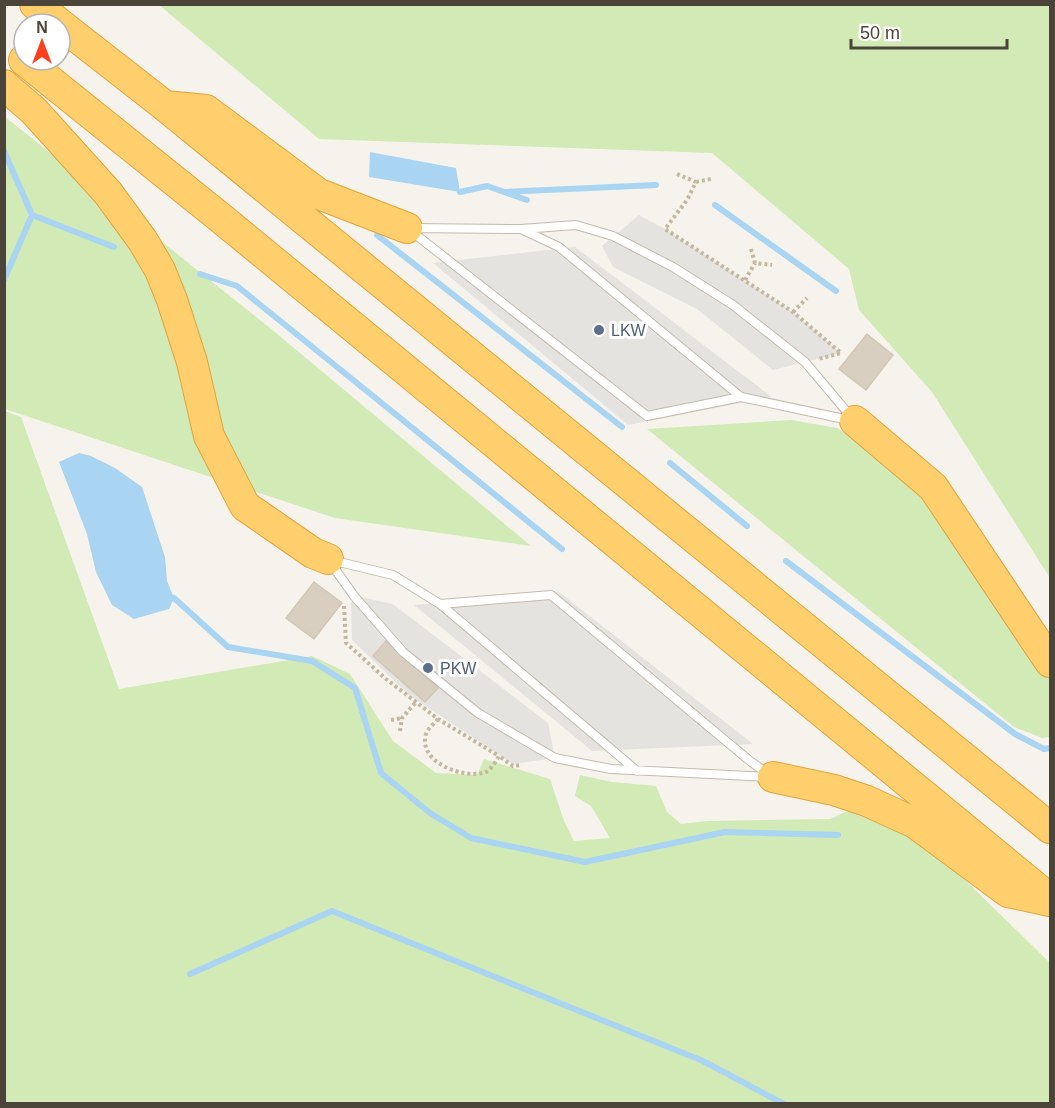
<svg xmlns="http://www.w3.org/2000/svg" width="1055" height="1108" font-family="Arial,sans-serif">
<rect width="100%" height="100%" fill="#f6f3ec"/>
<path fill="#d2eab5" d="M159,5H1050V578L932,392L859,310L849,269L712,153L319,139Z
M4,116L270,328L531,546L335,518L5,409Z
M5,411L21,417L119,689L312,656L350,674L393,741L436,773L477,775L484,759L550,779L564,821L574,841L610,838L591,806L575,796L580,775L612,782L656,786L667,812L681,824L707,821L830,819L850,810L926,842L1050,963V1103L5,1104Z
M791,420L837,428L885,458L916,488L1005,607L1050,678V737L1042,738L1014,727L647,429Z"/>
<path fill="#e5e3e0" d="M639,215L665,229L793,312L841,353L773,370L697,309L613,267L602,246Z
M575,247L772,397L628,425L433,263Z
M559,592L753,744L592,751L414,605Z
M354,596L393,604L548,723L555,758L513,764L409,695L352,640L351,604Z"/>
<path fill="#a9d4f2" d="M370,152L456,168L460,192L369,177Z
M79,453L91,456L115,468L142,487L165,557L167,581L174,598L169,609L134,619L112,605L96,572L87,534L59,462Z"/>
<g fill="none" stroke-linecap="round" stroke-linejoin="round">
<path stroke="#a9d4f2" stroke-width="6" d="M4,151L32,215L114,247
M460,192L487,186L527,200
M505,192L656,185
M715,205L836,291
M377,235L622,427
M200,274L237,286L562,549
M4,280L32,215
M670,463L747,526
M786,561L1015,734L1044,749L1050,748
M174,598L228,647L312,661L355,688L381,773L430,813L471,838L585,862L725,832L838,835
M190,974L332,911L703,1061L784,1104"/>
</g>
<path fill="#d8cfc1" stroke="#d3c7b4" stroke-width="1.5" d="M867,334L893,355L866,390L839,369Z
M314,582L342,603L314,639L286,618Z
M386,641L438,688L425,702L373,656Z"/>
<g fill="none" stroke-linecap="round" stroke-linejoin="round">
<g stroke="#c2bbae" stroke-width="10">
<path id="lane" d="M410,228L521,229L576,225L613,236L673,267L733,305L805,362L853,419
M523,230L559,247L741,397L849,420
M411,231L647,416L741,397
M331,560L393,575L440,604L637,771
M330,562L354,596L403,652L478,713L555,758L611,769L770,777
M440,604L551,595L750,761L768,774"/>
</g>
<g stroke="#e0a43c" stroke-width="32">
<path id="highway" d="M35,4L60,24
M60,24L165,106L1050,828
M24,60L217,215L1050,899
M4,85L34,111L108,193L143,241L160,270L172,300L192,362L209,436L245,506L313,553L328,559
M165,106L206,110L319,194L407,228
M855,421L933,487L1050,662
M773,777L834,790L867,801L915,823L1008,892L1050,901"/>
</g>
<path stroke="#c4b79f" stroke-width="4" stroke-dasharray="3 3" stroke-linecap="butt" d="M677,174L696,182L687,200L665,229L793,312L841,353L818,359
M696,182L711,179
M751,249L755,263L772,265
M745,280L755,263
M793,312L807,298
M344,606L346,643L386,679L438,719L499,756
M438,719C434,724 428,728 426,734C418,762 461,778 483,773C491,771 495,762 499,756L513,766L521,765
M391,720L402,718
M400,731L402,718L416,702"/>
<use href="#lane" stroke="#fff" stroke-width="8"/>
<use href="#highway" stroke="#ffcf6e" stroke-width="30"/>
</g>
<g fill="#5c6f8a" stroke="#fff" stroke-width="2">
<circle cx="599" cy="330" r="6"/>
<circle cx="428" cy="668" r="6"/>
</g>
<g text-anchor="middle" stroke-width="6" stroke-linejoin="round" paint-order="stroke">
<g font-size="16" fill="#4e5e75" stroke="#fff" text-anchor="start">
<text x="611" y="336">LKW</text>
<text x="440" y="674">PKW</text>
</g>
</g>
<rect width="1055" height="1108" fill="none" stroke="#4b4439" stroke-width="12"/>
<g transform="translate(42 42)"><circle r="28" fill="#ffffff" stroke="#b7b4b0" stroke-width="1.5"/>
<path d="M0-4.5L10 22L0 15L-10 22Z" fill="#fc3f1d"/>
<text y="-9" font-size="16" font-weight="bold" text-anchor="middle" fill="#4b4439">N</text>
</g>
<path d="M851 39v9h156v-9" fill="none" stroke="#4b4439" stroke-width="3"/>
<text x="860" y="39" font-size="18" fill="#4b4439" stroke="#ffffff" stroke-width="4.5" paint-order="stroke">50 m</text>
</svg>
